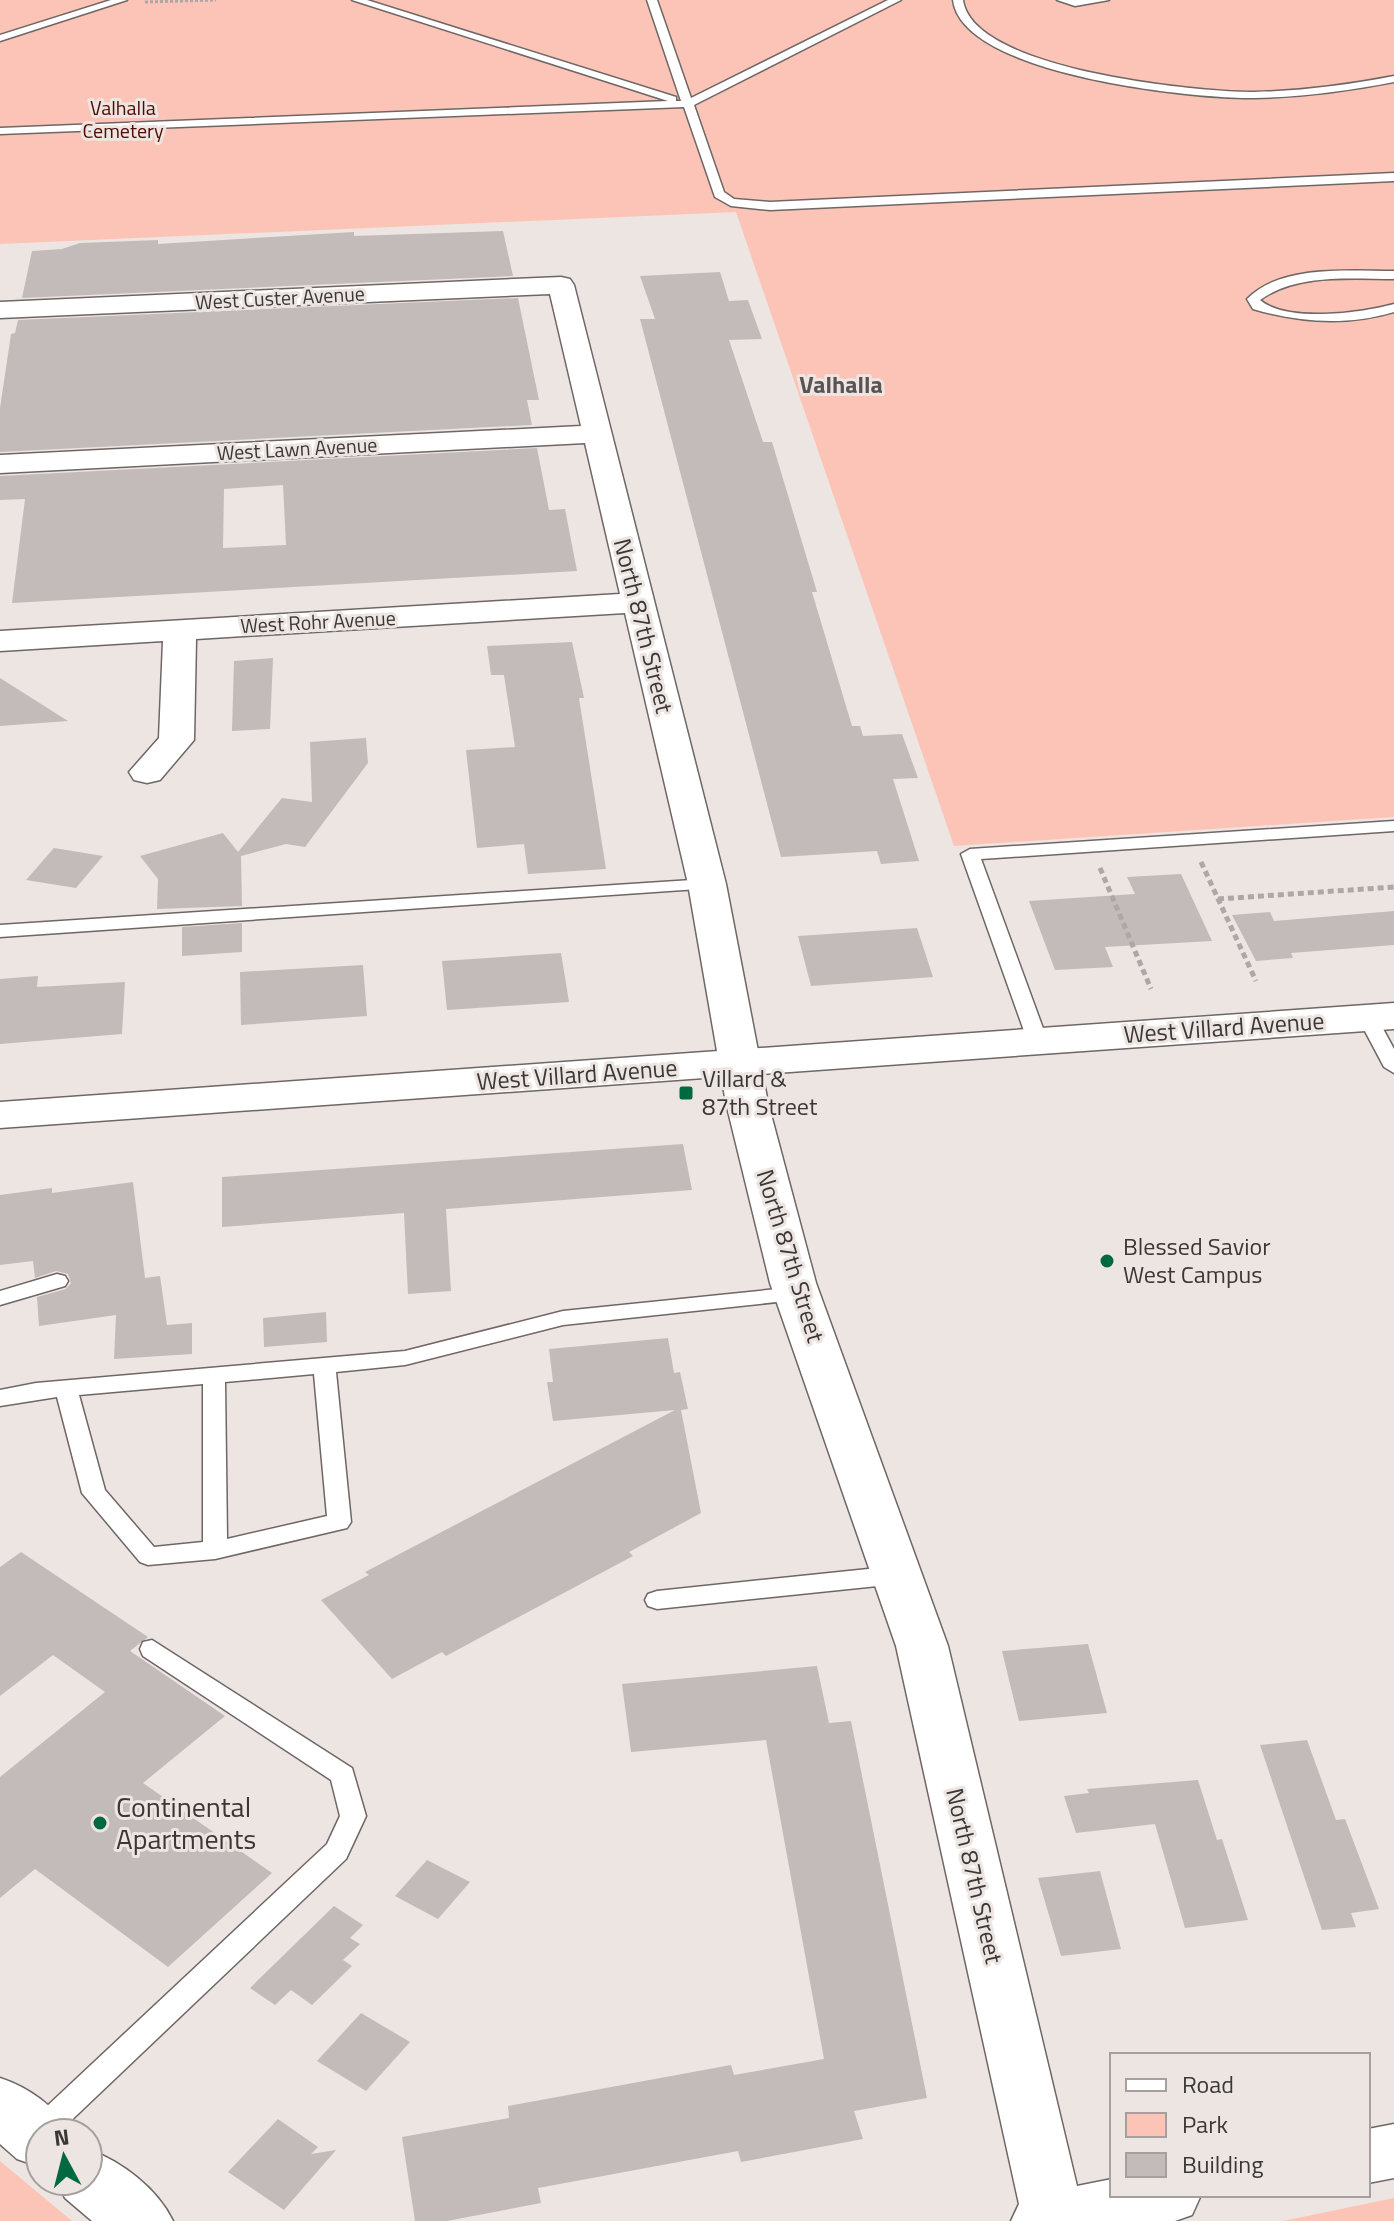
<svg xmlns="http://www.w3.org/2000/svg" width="1394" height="2221" font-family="'Titillium Web',sans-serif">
<rect width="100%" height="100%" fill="#ede5e2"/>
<path fill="#fcc4b6" d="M0,0H1394V817L954,846L736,212L0,244Z
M0,2161L72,2221H0Z
M1394,2198V2221H1283Z"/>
<path fill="#c3bbb9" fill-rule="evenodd" d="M503,231L513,276L22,298L32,251L62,249L80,243L158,240V244L354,232V236Z
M720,272L729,301L748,300L762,339L729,340L763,442H772L817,592H812L852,726H860L863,736L902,734L918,778L893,779L919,861L881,864L877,851L781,857L640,319H655L640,276Z
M518,298L539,400H527L532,425L0,452V408L11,334L15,333L18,320Z
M537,448L549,510L565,509L577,571L12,603L25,499L0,500V476ZM283,485L286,545L223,548L224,489Z
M572,642L584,698H579L606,869L528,874L524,844L477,848L466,750L515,747L504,675H491L487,646Z
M273,658L270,729L232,731L234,661Z
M0,678L68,721L0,726Z
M366,738L368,763L305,847L286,844L241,856L242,906L157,909L158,879L140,856L223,833L238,852L282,798L312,802L310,742Z
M54,848L103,856L76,888L26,880Z
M1181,874L1212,941L1105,947L1113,967L1055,970L1029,901L1135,894L1127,877Z
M1394,911V945L1291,953L1293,958L1256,961L1232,915L1270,912L1274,921Z
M242,923V952L182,956V927Z
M917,928L933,977L811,986L798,936Z
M561,953L569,1002L447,1010L442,961Z
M363,965L367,1016L241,1025L240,972Z
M38,976L37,987L125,982L122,1034L0,1044V979Z
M683,1144L692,1190L446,1209L451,1291L408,1294L404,1213L222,1227V1177Z
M133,1182L145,1278L160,1276L167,1325L192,1323V1354L114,1359L116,1315L39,1326L37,1297L66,1289L71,1283L68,1274L56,1271L35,1278L33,1261L0,1265V1195L52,1188V1193Z
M326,1312L327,1342L264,1347L263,1318Z
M668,1338L674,1373L680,1372L688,1409L681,1410L701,1513L629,1552L633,1556L498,1628L446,1656L442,1652L392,1679L321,1600L369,1575L365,1572L675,1410L553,1421L547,1382H553L549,1349Z
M21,1552L148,1637L130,1651L225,1716L143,1783L272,1873L168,1967L35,1869L0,1898V1777L105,1692L53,1655L0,1696V1567Z
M1088,1644L1107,1713L1019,1721L1002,1651Z
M817,1666L829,1723L851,1721L927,2098L854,2111L863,2139L741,2162L738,2151L538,2188L541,2203L447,2221H415L402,2137L509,2118L508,2106L731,2065L734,2075L824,2059L766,1740L631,1752L622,1684Z
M1307,1740L1336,1820L1345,1819L1379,1909L1351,1913L1356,1927L1322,1930L1260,1745Z
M1198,1780L1217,1840L1222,1839L1248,1920L1185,1928L1155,1824L1076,1833L1064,1796L1089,1793L1087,1789Z
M427,1860L470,1882L438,1919L395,1896Z
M1100,1871L1121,1949L1061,1956L1038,1878Z
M334,1906L363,1925L350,1938L360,1944L343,1960L352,1966L312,2005L291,1990L275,2005L250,1988Z
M361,2013L410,2042L366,2091L317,2061Z
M278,2119L318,2147L311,2154L336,2150L284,2210L228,2172Z"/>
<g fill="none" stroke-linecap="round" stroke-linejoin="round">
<g stroke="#6e6765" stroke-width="3">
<path id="lane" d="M111,0H127L0,41V35Z
M352,0H367L676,97V101H681L647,0H657L691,98L888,0H901L694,105L724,192L734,199L770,202L1394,173V181L770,210L731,206L715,197L684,107L0,134V128L668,101Z
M953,0H963C972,70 1196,92 1254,92C1301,91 1347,85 1394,76V82C1348,91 1302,97 1255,98C1193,99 962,75 953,0Z
M1057,0H1109L1075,6Z
M1394,271V279C1351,279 1297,273 1260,300C1287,323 1361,313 1394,304V312C1347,326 1300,323 1253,309L1247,299C1281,264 1349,271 1394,271Z
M1394,821V831L981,859L1048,1042L1038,1048L1028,1042L961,854L970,849Z
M707,879L713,880L716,884L713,888L0,937V925Z
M1368,1012L1375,1014L1394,1049V1073L1384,1067L1358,1018Z
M57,1274L65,1276L68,1281L65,1286L0,1305V1291Z
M797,1287L808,1294L805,1299L563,1325L405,1365L336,1372L351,1522L347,1528L215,1559L148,1565L140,1562L82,1493L57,1397L0,1406V1390L36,1383L405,1351L563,1311ZM314,1374L327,1516L227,1539L225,1382ZM203,1384V1542L154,1547L105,1490L79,1395Z
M897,1566L906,1569L909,1575L906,1581L897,1584L657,1609L648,1606L645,1600L648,1594L657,1591Z
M152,1640L352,1768L366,1816L346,1859L58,2133H40L39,2145L29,2141L24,2132L29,2123L327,1844L340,1816L331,1780L143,1656L140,1649L143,1642Z"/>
</g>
<g stroke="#6e6765" stroke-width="3">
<path id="street" d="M561,277L570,279L574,285L726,884L768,1103L816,1283L948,1646L1077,2186L1112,2179V2195H1201L1192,2215L1175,2221H1011L1019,2204L896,1646L770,1283L726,1103L688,884L625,613L196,639L194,740L160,780L147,783L134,780L129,772L159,738L163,641L0,651V631L620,594L585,443L0,473V455L581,426L550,294L0,318V302Z
M1394,2124V2178L1368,2183V2129Z"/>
</g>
<g stroke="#6e6765" stroke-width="3">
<path id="secondary" d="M1394,1003V1029L0,1128V1102Z"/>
</g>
<g stroke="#6e6765" stroke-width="3">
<path id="primary" d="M0,2078C27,2087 57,2106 69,2133H40V2167L17,2159L0,2144Z
M88,2149C122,2162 157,2188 173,2221H92L65,2198L57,2181H88Z"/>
</g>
<path stroke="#aea7a5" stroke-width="3" stroke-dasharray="3 2" stroke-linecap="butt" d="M145,2L216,0"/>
<path stroke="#aea7a5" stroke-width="5" stroke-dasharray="6 4" stroke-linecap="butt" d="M1201,862L1256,981
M1100,868L1151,989
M1218,899L1394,887"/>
<use href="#lane" fill="#fff" fill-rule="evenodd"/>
<use href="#street" fill="#fff" fill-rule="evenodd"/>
<use href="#secondary" fill="#fff" fill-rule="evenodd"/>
<use href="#primary" fill="#fff" fill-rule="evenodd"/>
</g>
<g fill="#006940" stroke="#ede5e2" stroke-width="3">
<rect x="678" y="1085" width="16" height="16" rx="4"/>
<circle cx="1107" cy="1261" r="8"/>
<circle cx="100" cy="1823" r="8"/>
</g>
<g text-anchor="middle" stroke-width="6" stroke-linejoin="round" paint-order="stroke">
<g font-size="20" fill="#510b00" stroke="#ede5e2">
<text x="123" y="115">Valhalla<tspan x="123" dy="23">Cemetery</tspan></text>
</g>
<g font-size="20" fill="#3a3736" stroke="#ede5e2">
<text transform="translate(280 298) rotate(-3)" y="7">West Custer Avenue</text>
<text transform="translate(297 449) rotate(-3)" y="7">West Lawn Avenue</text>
<text transform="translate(318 622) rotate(-3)" y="7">West Rohr Avenue</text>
</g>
<g font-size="24" font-weight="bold" fill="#5a5351" stroke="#ede5e2">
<text x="841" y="393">Valhalla</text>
</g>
<g font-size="24" fill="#3a3736" stroke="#ede5e2">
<text transform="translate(643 626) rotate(76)" y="8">North 87th Street</text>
<text transform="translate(1224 1028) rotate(-4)" y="8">West Villard Avenue</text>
<text transform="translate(577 1075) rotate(-4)" y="8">West Villard Avenue</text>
<text transform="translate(790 1256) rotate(73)" y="8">North 87th Street</text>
<text transform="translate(974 1876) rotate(77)" y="8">North 87th Street</text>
</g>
<g font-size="24" fill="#3a3736" stroke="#ede5e2" text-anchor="start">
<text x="702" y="1087">Villard &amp;<tspan x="702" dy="28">87th Street</tspan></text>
<text x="1123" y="1255">Blessed Savior<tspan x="1123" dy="28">West Campus</tspan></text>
</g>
<g font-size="28" fill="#3a3736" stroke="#ede5e2" text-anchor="start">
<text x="116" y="1817">Continental<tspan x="116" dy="32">Apartments</tspan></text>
</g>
</g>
<rect x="1110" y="2053" width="260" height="144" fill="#ede5e2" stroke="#a59f9d" stroke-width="2"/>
<rect x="1126" y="2079" width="40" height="12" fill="#ffffff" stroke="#a59f9d" stroke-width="2"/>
<text x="1182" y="2093" font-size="24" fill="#3a3736">Road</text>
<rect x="1126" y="2113" width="40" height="24" fill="#fcc4b6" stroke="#a59f9d" stroke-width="2"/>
<text x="1182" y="2133" font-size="24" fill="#3a3736">Park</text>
<rect x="1126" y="2153" width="40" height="24" fill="#c3bbb9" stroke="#a59f9d" stroke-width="2"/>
<text x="1182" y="2173" font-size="24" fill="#3a3736">Building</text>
<g transform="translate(64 2157) rotate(353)"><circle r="38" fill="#ede5e2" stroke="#a59f9d" stroke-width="2"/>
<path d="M0-6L14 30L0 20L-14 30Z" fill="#006940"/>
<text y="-12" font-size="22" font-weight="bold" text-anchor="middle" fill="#3a3736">N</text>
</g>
</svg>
